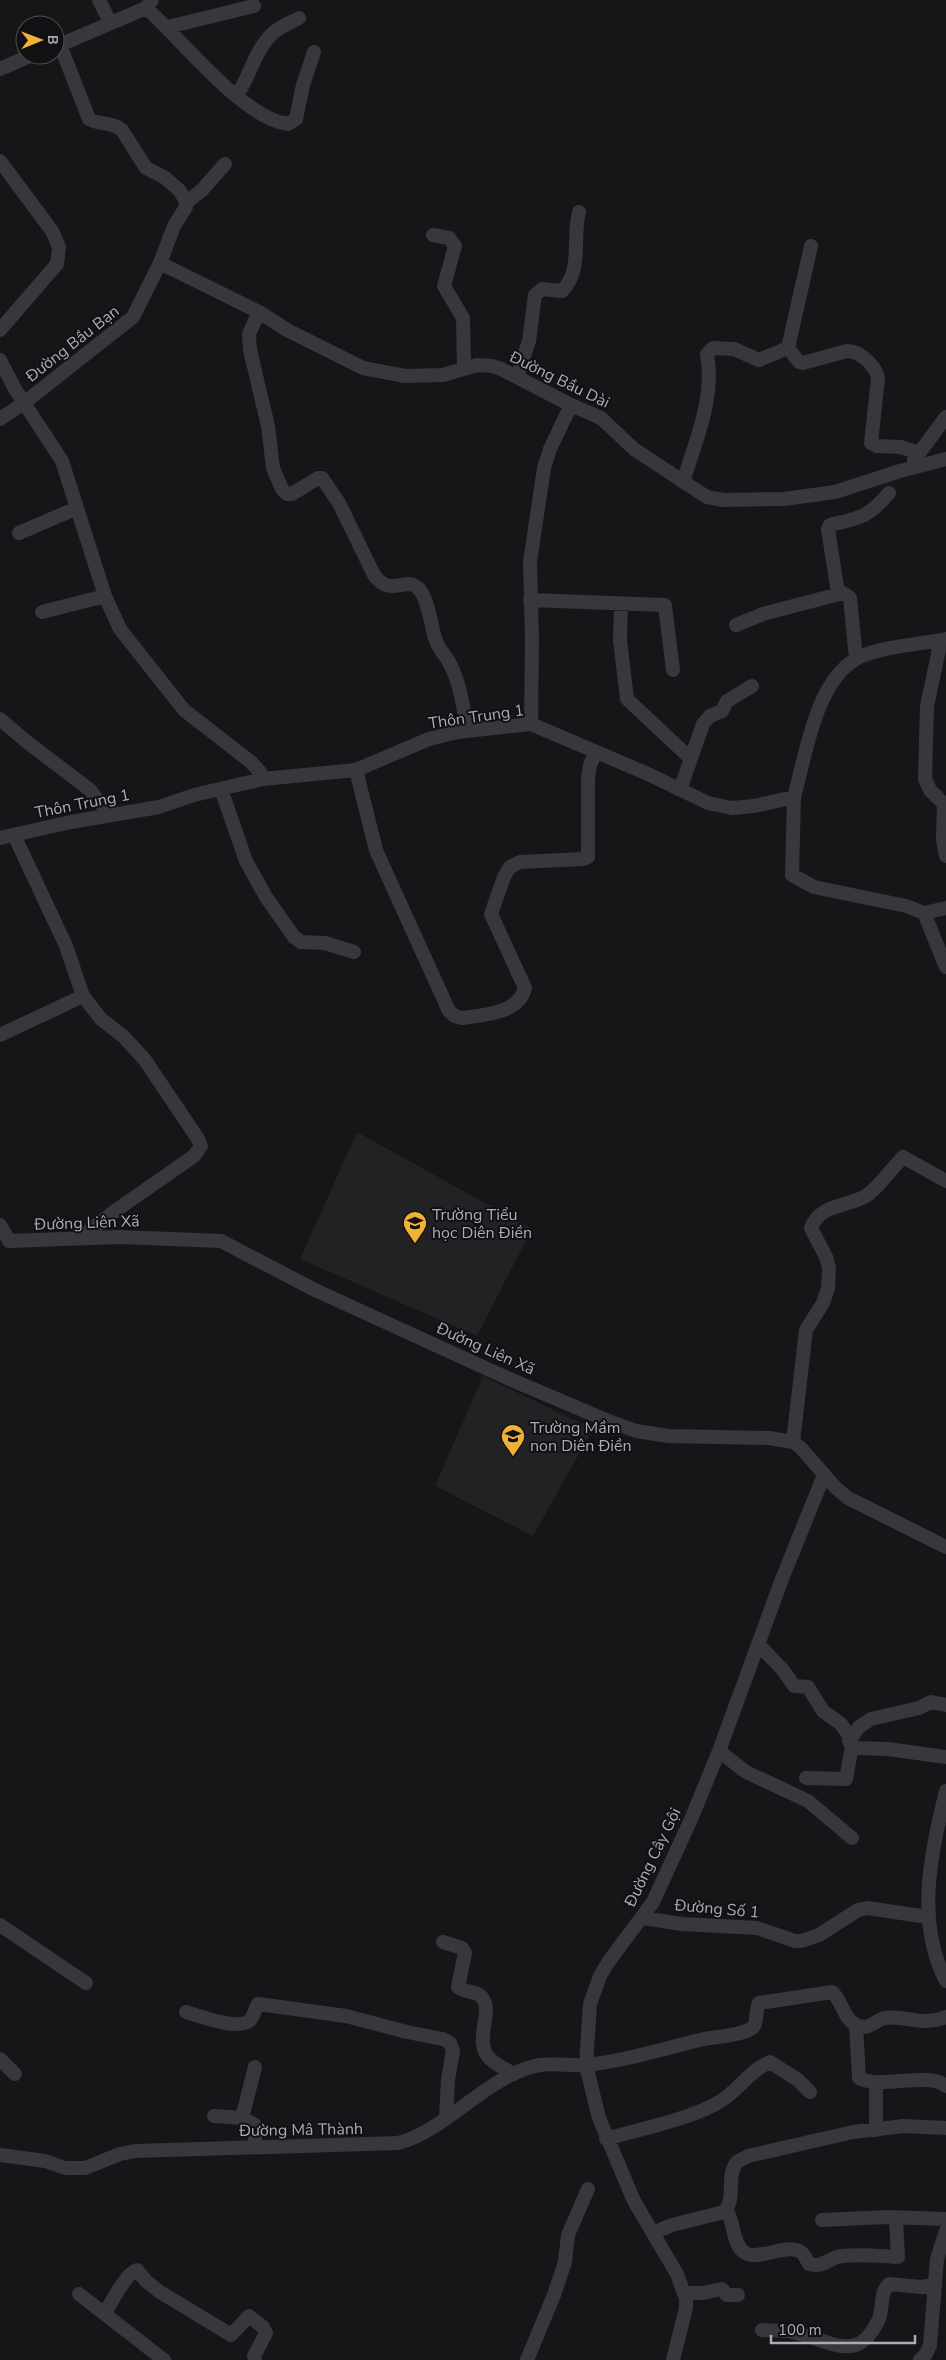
<svg xmlns="http://www.w3.org/2000/svg" width="946" height="2360" font-family="'Nunito Sans',sans-serif">
<rect width="100%" height="100%" fill="#161618"/>
<path fill="#222225" d="M357,1132L532,1229L477,1336L300,1259Z
M483,1376L593,1429L533,1536L435,1486Z"/>
<g fill="none" stroke-linecap="round" stroke-linejoin="round">
<path stroke="#37383d" stroke-width="14" d="M99,0L110,22
M146,8C182,39 242,118 288,124L296,119L303,85L314,52
M168,27L254,6
M55,47L146,8L152,0
M0,69L32,55
M237,95C250,76 255,50 272,34C279,27 290,23 299,18
M0,161L52,231L59,247L57,264L0,330
M186,203L202,190L225,164
M433,235L449,238L455,246L444,286L463,318L464,369
M160,263L259,312L287,330L363,368L405,376L443,375L477,365L492,366L501,369L571,405L601,418L634,449L696,490L707,497L723,500L784,499L835,492L900,471L946,459
M259,312L249,334L250,350L268,426L273,468L282,489L287,494H292L318,478H322L339,503L374,575C391,598 405,576 418,588C428,597 431,625 435,638C437,648 446,655 450,664C461,685 463,709 468,731
M788,348L811,246
M0,360L15,389L62,461L105,596L120,629L184,710L251,762L260,772L263,779
M517,377L529,341L535,295L542,289L562,291C583,270 572,239 579,212
M0,419L24,403L133,317L160,263L174,226L186,207L185,199L179,190L164,177L146,168L122,130C113,122 99,125 89,119L60,45
M914,460L946,417
M683,482C696,440 715,397 707,354L713,348L734,349L759,360L788,348L799,362L803,363L847,351C860,351 875,365 878,378L871,443L877,446L901,447L919,453
M19,533L77,508
M838,593L828,529L830,525C859,518 868,518 889,493
M530,600L665,605L673,670
M621,604L620,640L627,699L690,758
M42,612L105,596
M736,625L763,614L843,593L850,598L856,658
M941,640L927,706L925,779L930,790L944,804L943,840L946,856
M0,719L27,742L90,790L110,815
M531,724L532,641L530,562L544,468L550,449L571,405
M356,770L376,850L385,870L449,1011L455,1016L462,1018C485,1015 519,1013 525,988L491,914L504,877L510,867L520,862L583,859L588,857V778L590,765L596,752
M221,789L246,861L266,897L294,937L301,942L325,943L354,952
M680,790L703,724L710,716L722,711L727,701L752,686
M794,797L792,875L814,887L906,906L924,913L946,967
M14,835L66,946L83,996L101,1019L124,1037L145,1060L198,1139L201,1146L194,1156L115,1211L81,1237
M0,838L71,822L159,807L194,795L263,779L356,770L429,739L458,732L531,724L648,774L708,803L732,808L754,806L794,797C806,755 815,683 856,659C876,647 922,644 946,639
M924,913L946,908
M0,1035L83,996
M0,1225L9,1241L119,1237L221,1241L315,1290L505,1377L606,1420L636,1431L669,1436L769,1438L793,1442L801,1448L835,1487L848,1498L946,1547
M793,1442L806,1330L823,1303L828,1288L829,1268L826,1257L811,1228C819,1205 845,1207 864,1197C876,1191 892,1168 903,1157L946,1181
M758,1644L783,1670L794,1686L808,1687L823,1711L841,1724L850,1737
M946,1705L931,1702L919,1708L871,1719L859,1727L849,1741L852,1746L856,1748L888,1749L946,1757
M719,1751L746,1772L808,1801L852,1838
M806,1778L846,1779L852,1746
M946,1791C931,1854 915,1921 946,1981
M643,1918L682,1924L757,1928L795,1941H802L819,1935L858,1910L867,1908L928,1917
M0,1925L86,1983
M443,1942L462,1948L465,1953L458,1987C465,1994 480,1989 484,2001C487,2006 486,2014 485,2020C479,2054 484,2058 514,2074
M186,2012C199,2016 242,2032 251,2019C254,2015 255,2009 258,2004L346,2016L407,2032L443,2039L450,2043L453,2051L448,2080L446,2117
M856,2025L859,2078C880,2090 927,2071 946,2086
M0,2059L15,2074
M214,2116L242,2118L255,2125V2147
M242,2118L255,2067
M876,2130V2082
M606,2139C639,2129 691,2119 719,2102C737,2092 750,2070 770,2062L798,2080L810,2092
M0,2155L45,2161L65,2168H85L120,2154L135,2151L398,2143C448,2130 488,2074 540,2065C555,2063 570,2066 585,2065C626,2061 665,2048 704,2039C715,2037 743,2035 752,2028C758,2024 755,2010 759,2003L832,1992C843,2001 843,2020 857,2025C869,2031 875,2020 885,2018C909,2015 921,2027 946,2017
M726,2210C735,2222 732,2244 744,2252C757,2263 791,2240 803,2254C805,2256 807,2261 809,2264C825,2268 827,2258 842,2256C860,2254 880,2256 898,2257L896,2219
M822,2220L887,2217L946,2219
M653,2233L672,2225L724,2212C737,2199 725,2176 737,2162C740,2160 745,2158 748,2156L853,2132L904,2126L946,2128
M684,2293H703L722,2289L727,2295H738
M79,2294L164,2360
M105,2313C111,2303 126,2273 137,2270L146,2281L160,2292L231,2335L249,2316L263,2327L266,2333L254,2356L255,2360
M762,2330C772,2331 782,2330 792,2332C811,2335 838,2351 856,2345C865,2342 873,2331 877,2323C885,2311 878,2294 889,2284L921,2287L935,2285
M527,2360L554,2295L565,2262L568,2235L588,2189
M673,2360L686,2308V2299L677,2274L634,2201L599,2118L586,2065L590,2004L600,1976L609,1961L653,1902L692,1817L719,1751L782,1579L824,1475
M920,2360L926,2354L930,2345L937,2259L946,2231"/>
</g>
<defs>
<g id="school-pin" transform="scale(1.25)"><path d="M0 17L-7.5 6A9.5 9.5 0 1 1 7.5 6Z" fill="#f2b134" stroke="#111113"/><path d="M0-5L7-2L0 1L-7-2ZM-4 1L0 2.5L4 1V4Q0 6-4 4Z" fill="#111"/></g>
</defs>
<g fill-rule="evenodd">
<use href="#school-pin" x="415" y="1223"/>
<use href="#school-pin" x="513" y="1436"/>
</g>
<g text-anchor="middle" stroke-width="4" stroke-linejoin="round" paint-order="stroke">
<g font-size="16" fill="#a8adb8" stroke="#111113">
<text transform="translate(72 343) rotate(-38)" y="6">Đường Bầu Bạn</text>
<text transform="translate(560 379) rotate(26)" y="6">Đường Bầu Dài</text>
<text transform="translate(476 716) rotate(-8)" y="6">Thôn Trung 1</text>
<text transform="translate(82 803) rotate(-11)" y="6">Thôn Trung 1</text>
<text transform="translate(87 1222) rotate(-2)" y="6">Đường Liên Xã</text>
<text transform="translate(486 1348) rotate(24)" y="6">Đường Liên Xã</text>
<text transform="translate(652 1857) rotate(-64)" y="6">Đường Cây Gội</text>
<text transform="translate(717 1908) rotate(5)" y="6">Đường Số 1</text>
<text transform="translate(301 2129) rotate(-1)" y="6">Đường Mâ Thành</text>
</g>
<g font-size="16" fill="#a8adb8" stroke="#111113" text-anchor="start">
<text x="432" y="1220">Trường Tiểu<tspan x="432" dy="18">học Diên Điền</tspan></text>
<text x="530" y="1433">Trường Mầm<tspan x="530" dy="18">non Diên Điền</tspan></text>
</g>
</g>
<g transform="translate(40 40) rotate(89)"><circle r="24" fill="#111113" stroke="#4d4f55"/>
<path d="M0-4L9 19L0 12L-9 19Z" fill="#f2b134"/>
<text y="-8" font-size="14" font-weight="bold" text-anchor="middle" fill="#a8adb8">B</text>
</g>
<path d="M771 2335v8h144v-8" fill="none" stroke="#a8adb8" stroke-width="2.5"/>
<text x="778" y="2335" font-size="15" fill="#a8adb8" stroke="#111113" stroke-width="4" paint-order="stroke">100 m</text>
</svg>
